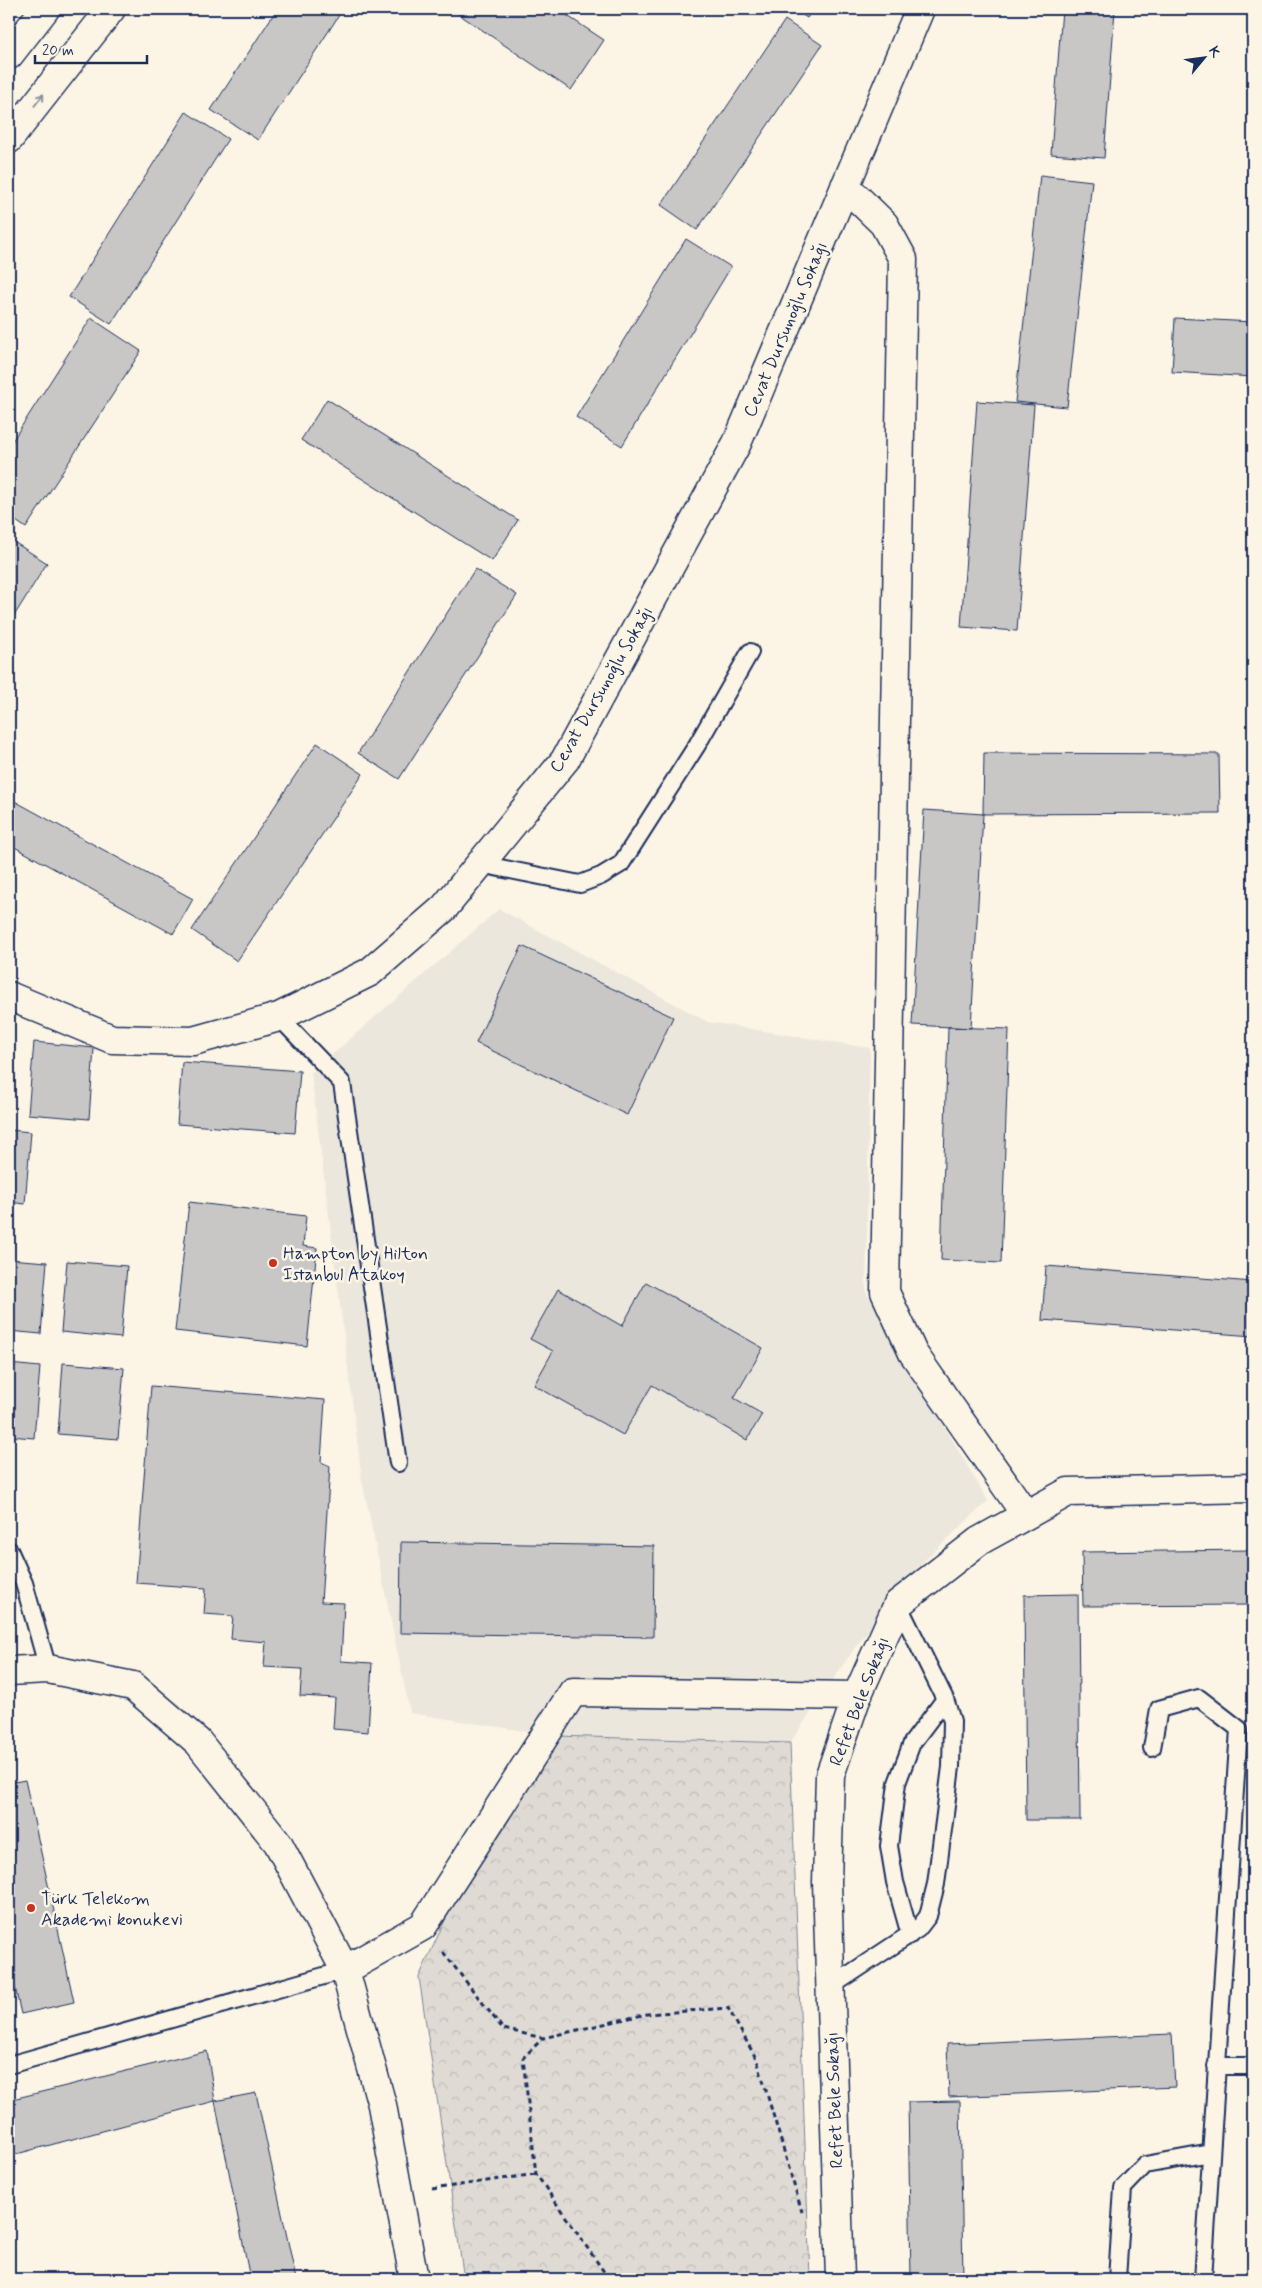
<svg xmlns="http://www.w3.org/2000/svg" width="1262" height="2288" font-family="Mynerve,sans-serif">
<defs>
<pattern id="park-crowns" width="20" height="18" patternUnits="userSpaceOnUse" patternTransform="scale(1.25)"><rect width="20" height="18" fill="#dfdbd4"/><path d="M2 6a3 3 0 1 1 6 0M12 15a3 3 0 1 1 6 0" fill="none" stroke="#bfbcb8"/></pattern>
</defs>
<rect width="100%" height="100%" fill="#fcf5e5"/>
<filter id="ink" filterUnits="userSpaceOnUse"><feTurbulence type="fractalNoise" baseFrequency=".02" numOctaves="2"/><feDisplacementMap in="SourceGraphic" scale="10" xChannelSelector="R" yChannelSelector="G"/><feConvolveMatrix kernelMatrix="1 2 1 2 8 2 1 2 1" color-interpolation-filters="sRGB"/></filter>
<g filter="url(#ink)">
<path fill="#ece7dc" d="M499,909L708,1022L870,1048L866,1292L988,1501L925,1560L854,1649L790,1743L555,1736L410,1713L362,1480L311,1073Z"/>
<path fill="url(#park-crowns)" stroke="#7d8599" d="M555,1736L790,1743L810,2279H464L419,1977L447,1916Z"/>
<path fill="#c8c7c6" stroke="#1b2f5e" d="M277,9H343L258,140L211,110Z
M451,9H557L604,40L571,90Z
M793,9H813L807,18Z
M1062,9H1115L1104,158L1051,154Z
M785,20L822,45L697,230L661,205Z
M186,112L228,139L111,324L69,297Z
M1040,175L1092,181L1067,407L1015,402Z
M686,239L731,267L622,446L576,417Z
M91,318L141,351L26,528L9,516V446Z
M1175,318L1253,322V377L1172,372Z
M327,399L518,520L492,561L301,440Z
M977,401L1034,405L1017,631L961,627Z
M9,539L47,563L9,624Z
M475,569L517,595L399,779L358,753Z
M317,743L363,774L237,961L192,930Z
M984,753L1219,754L1220,813L983,814Z
M9,798L193,899L173,934L9,844Z
M924,810L983,814L971,1028L912,1025Z
M522,946L673,1017L627,1115L476,1043Z
M948,1027L1009,1029L1001,1263L941,1260Z
M34,1042L94,1048L89,1119L28,1114Z
M182,1062L300,1071L295,1133L177,1124Z
M9,1130L31,1132L25,1204L9,1202Z
M189,1202L306,1216L303,1246L317,1248L307,1346L175,1331Z
M9,1259L47,1262L41,1334L9,1331Z
M67,1261L127,1266L121,1338L61,1332Z
M1046,1266L1253,1282V1336L1042,1320Z
M646,1282L763,1348L734,1398L762,1414L747,1440L652,1385L623,1435L534,1385L553,1351L530,1339L558,1289L622,1326Z
M63,1363L124,1368L118,1439L58,1434Z
M9,1364L40,1367L34,1438L9,1436Z
M151,1386L325,1400L321,1462L330,1466L321,1602L344,1603L341,1661L372,1663L368,1732L333,1729L335,1698L300,1696L302,1669L264,1667L266,1642L231,1639L233,1616L204,1614L206,1588L136,1583Z
M401,1542L654,1546L653,1637L400,1633Z
M1253,1550V1605L1083,1606L1082,1552Z
M1078,1594L1080,1820H1026L1024,1595Z
M25,1780L74,2002L21,2014L9,1960V1783Z
M1172,2034L1175,2087L949,2097L947,2044Z
M207,2051L215,2101L9,2156V2100Z
M256,2093L296,2279H250L215,2101Z
M960,2101L963,2279H911L908,2102Z"/>
<g fill="none" stroke-linecap="round" stroke-linejoin="round">
<g stroke="#1b2f5e" stroke-width="20">
<path id="service" d="M480,864L580,884L601,876L621,864L697,745L750,652
M279,1017L342,1083L398,1463
M9,1550L24,1583L48,1669
M1152,1748L1159,1709L1199,1698L1239,1729L1203,2279
M910,1935L895,1882L889,1846L897,1783L912,1743L945,1699
M830,1987L918,1929L928,1916L936,1884L951,1767L952,1721L945,1699L898,1604
M9,2065L345,1970
M1216,2066H1253
M1117,2279L1123,2188L1145,2165L1211,2153"/>
</g>
<g stroke="#1b2f5e" stroke-width="31">
<path id="minor" d="M845,186L884,224L903,259L885,1292L913,1353L1026,1515
M9,996L112,1039L193,1041L279,1017L370,972L444,908L565,760L737,443L920,9
M9,1671L48,1669L133,1686L198,1742L278,1843L345,1970L382,2105L414,2279
M345,1970L423,1926L573,1692L857,1696
M840,2279L827,1882L830,1775L857,1696L898,1604L979,1541L1068,1492L1253,1488"/>
</g>
<g stroke="#1b2f5e" stroke-width="31">
<path id="primary" d="M9,55L45,9
M9,139L111,9"/>
</g>
<path stroke="#1b2f5e" stroke-width="3" stroke-dasharray="5 4" stroke-linecap="butt" d="M443,1952L503,2029L543,2038
M432,2189L536,2174
M609,2279L536,2174L523,2058L543,2038L647,2014L728,2008L757,2060L802,2212"/>
<use href="#service" stroke="#fcf5e5" stroke-width="16"/>
<use href="#minor" stroke="#fcf5e5" stroke-width="28"/>
<use href="#primary" stroke="#fcf5e5" stroke-width="28"/>
</g>
<defs><path id="oneway-shaft" d="M-6 0H5M1.5-3L5.5 0L1.5 3" fill="none" stroke-width="1.6" stroke-linecap="round" stroke-linejoin="round" transform="scale(1.25)"/></defs>
<use stroke="#8c92a2" href="#oneway-shaft" transform="translate(39 100) rotate(-52)"/>
</g>
<g fill="#c8321e" stroke="#fcf5e5" stroke-width="2">
<circle cx="273" cy="1263" r="5"/>
<circle cx="31" cy="1908" r="5"/>
</g>
<g text-anchor="middle" stroke-width="5" stroke-linejoin="round" paint-order="stroke">
<g font-size="18" fill="#1b2f5e" stroke="#fcf5e5">
<text transform="translate(785 329) rotate(-67)" y="6">Cevat Dursunoğlu Sokağı</text>
<text transform="translate(601 689) rotate(-60)" y="6">Cevat Dursunoğlu Sokağı</text>
<text transform="translate(859 1701) rotate(-69)" y="6">Refet Bele Sokağı</text>
<text transform="translate(834 2100) rotate(-92)" y="6">Refet Bele Sokağı</text>
</g>
<g font-size="18" fill="#1b2f5e" stroke="#fcf5e5" text-anchor="start">
<text x="283" y="1259">Hampton by Hilton<tspan x="283" dy="21">Istanbul Atakoy</tspan></text>
<text x="41" y="1904">Türk Telekom<tspan x="41" dy="21">Akademi konukevi</tspan></text>
</g>
</g>
<rect width="1262" height="2288" fill="none" stroke="#fcf5e5" stroke-width="30"/>
<rect x="15" y="15" width="1232" height="2258" fill="none" stroke="#1b2f5e" stroke-width="2" filter="url(#ink)"/>
<g transform="translate(1204 58) rotate(61)" stroke="#fcf5e5" stroke-width="4" paint-order="stroke">
<path d="M0-4L9 19L0 12L-9 19Z" fill="#1b2f5e"/>
<text y="-8" font-size="14" font-weight="bold" text-anchor="middle" fill="#1b2f5e">K</text>
</g>
<path d="M35 55v8h112v-8" fill="none" stroke="#1b2f5e" stroke-width="2.5"/>
<text x="42" y="55" font-size="15" fill="#1b2f5e" stroke="#fcf5e5" stroke-width="4" paint-order="stroke">20 m</text>
</svg>
